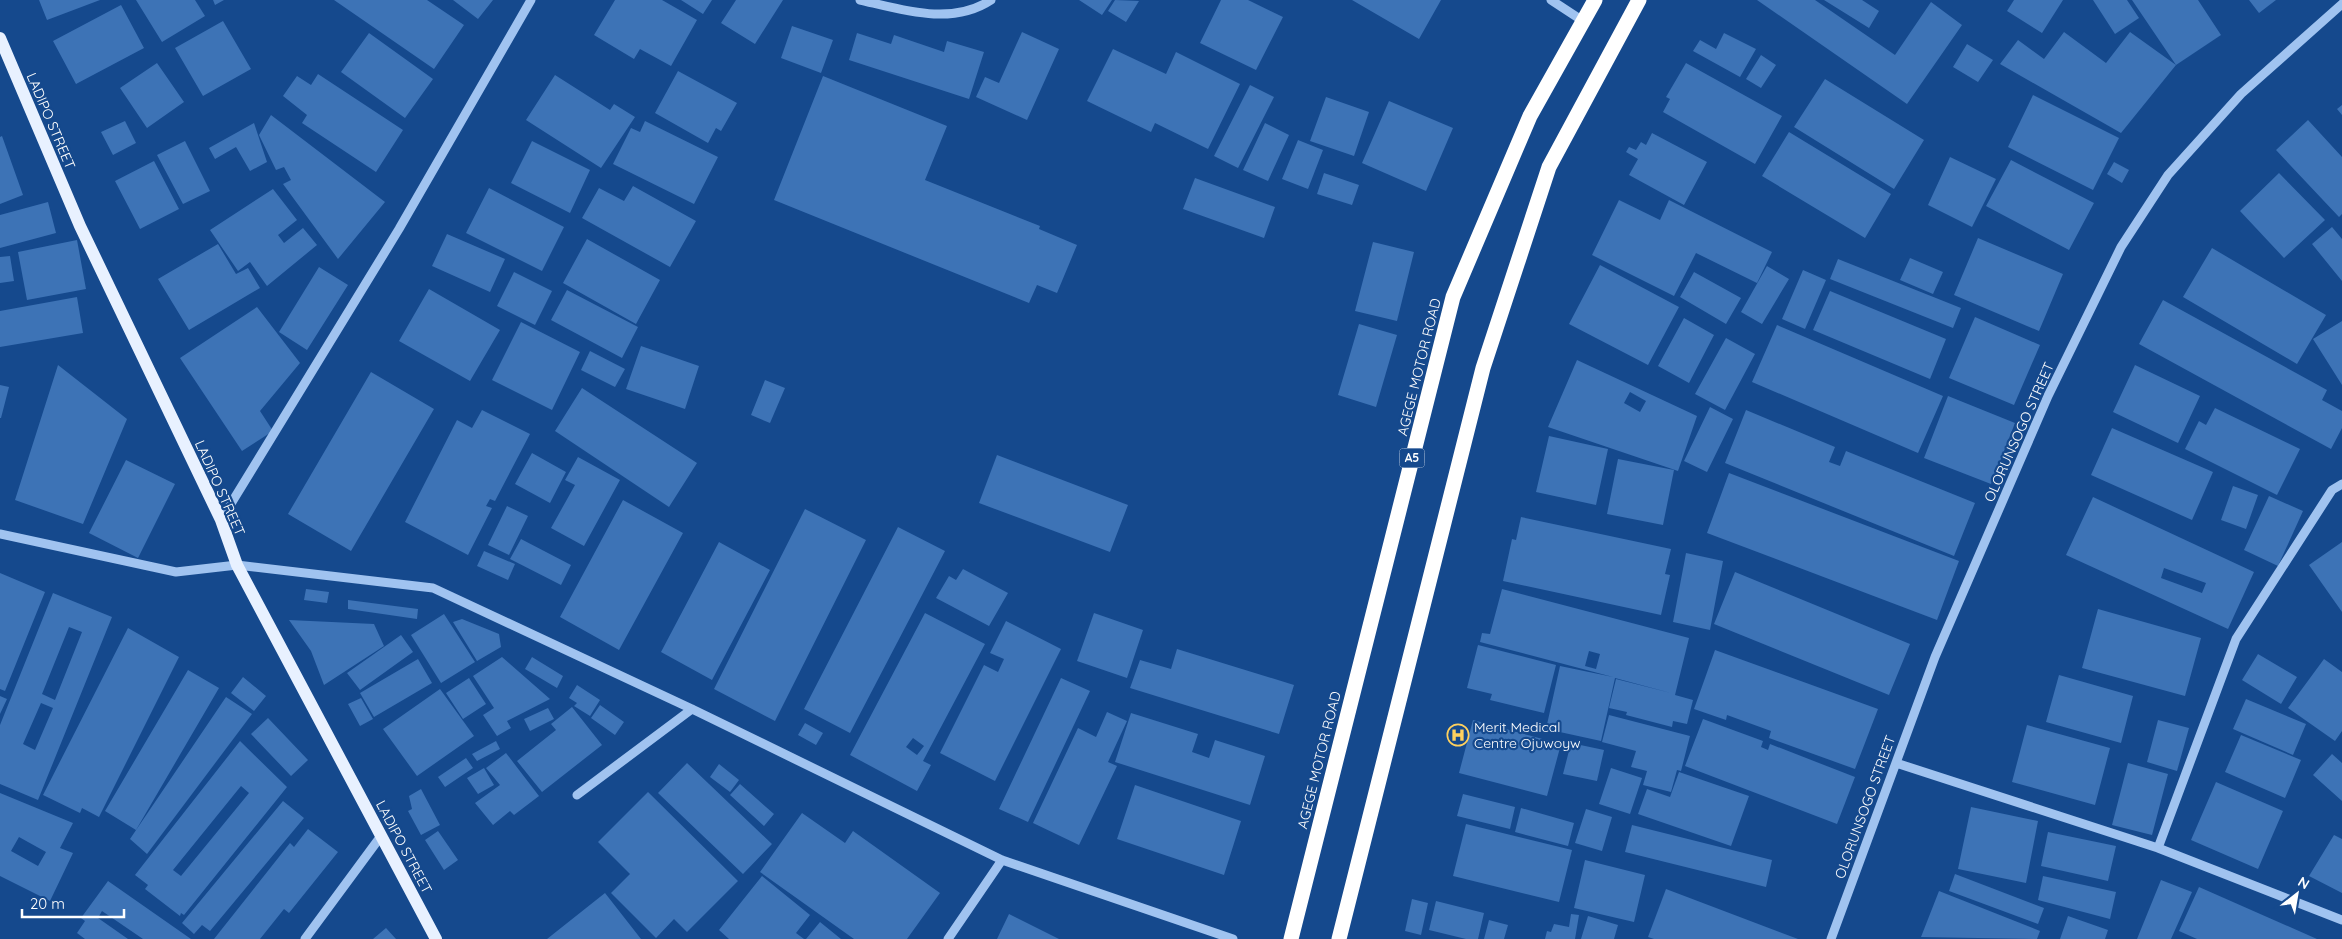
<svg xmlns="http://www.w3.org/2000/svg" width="2342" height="939" font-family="Quicksand,sans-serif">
<rect width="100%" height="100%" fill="#15498d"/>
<path fill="#3d73b6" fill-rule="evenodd" d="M39,0H100L47,20Z
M136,0H195L205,16L162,42Z
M213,0H224L215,5Z
M334,0H427L464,25L434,69Z
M453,0H493L478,19Z
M615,0H662L697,20L671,66L640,49L634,59L594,35Z
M681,0H712L703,14Z
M736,0H783L755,44L721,23Z
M1079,0H1112L1102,15Z
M1115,0L1139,1L1126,22L1108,11Z
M1221,0H1248L1283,17L1256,70L1200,43Z
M1352,0H1441L1419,39Z
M1757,0H1815L1895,55L1931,2L1962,25L1907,104Z
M1824,0H1862L1879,11L1869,28Z
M2014,0H2063L2042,33L2007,11Z
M2093,0H2127L2139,18L2115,34Z
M2132,0H2198L2221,35L2176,65L2121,133L2000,64L2018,40L2044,59L2064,32L2106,63L2130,32L2176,65Z
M2249,0H2276L2259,13Z
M121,5L144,48L76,84L53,41Z
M223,21L251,69L203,96L175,48Z
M792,26L833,40L821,73L781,58Z
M1022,32L1059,49L1027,120L976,97L985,77L999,83Z
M369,33L433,79L405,118L341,72Z
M857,33L891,44L894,35L944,52L947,41L984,52L969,99L849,60Z
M1724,33L1756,49L1740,77L1693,51L1700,40L1716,49Z
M1967,44L1993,60L1978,82L1953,67Z
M1113,49L1166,74L1176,52L1240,84L1208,149L1155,123L1151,132L1087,101Z
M1761,55L1776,65L1761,88L1746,79Z
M157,63L184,102L147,128L120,88Z
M1686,63L1782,116L1755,164L1663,112L1670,99L1666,97Z
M678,71L737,103L721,131L716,128L708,143L655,113Z
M318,74L403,130L376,172L302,123L307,115L283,96L297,76L311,85Z
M555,75L610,110L614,104L635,117L601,168L526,120Z
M823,76L947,126L925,180L1040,226L1039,229L1077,245L1057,293L1037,285L1029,303L774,200Z
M1825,79L1924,140L1894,189L1794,127Z
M1250,85L1274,97L1238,168L1214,156Z
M2033,95L2119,138L2093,190L2008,147Z
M1326,97L1369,112L1354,156L1310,141Z
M1389,101L1453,128L1426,191L1362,163Z
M2342,105V115L2337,109Z
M271,115L385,202L338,259L283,184L291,180L284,167L276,170L259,135Z
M2308,120L2342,157V214L2339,217L2276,150Z
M125,121L136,143L113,155L101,132Z
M645,121L718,157L694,204L613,164L631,128L640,132Z
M254,123L267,162L250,171L236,147L215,159L209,148Z
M1265,123L1289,135L1268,181L1243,170Z
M1789,132L1891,194L1865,238L1762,176Z
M1652,133L1707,162L1684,205L1629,175L1638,159L1626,152L1629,147L1636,150L1641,142L1646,145Z
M2,136L23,195L0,204V137Z
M1298,140L1323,150L1308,189L1282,179Z
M185,141L210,191L183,204L157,155Z
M532,141L590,170L570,213L511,183Z
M1950,157L1996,179L1972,227L1928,205Z
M2011,160L2094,203L2069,250L1986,206Z
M154,161L179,209L140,229L115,181Z
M2114,162L2129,170L2122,183L2107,174Z
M1324,173L1359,185L1352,205L1317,194Z
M2279,173L2325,220L2284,258L2240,211Z
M1195,178L1275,207L1264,238L1183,209Z
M633,186L696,221L670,267L582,218L599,188L624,201Z
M489,188L564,227L542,271L466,233Z
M273,189L297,220L278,235L284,243L303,228L317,245L267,286L250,262L238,271L210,230Z
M1619,200L1660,220L1669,200L1772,252L1757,283L1696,253L1674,296L1592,255Z
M48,202L56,233L0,248V215Z
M2332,227L2342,239V281L2312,244Z
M447,234L505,259L490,292L432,266Z
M1978,238L2063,274L2039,331L1954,295Z
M587,239L660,280L636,324L563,283Z
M77,240L86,289L27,300L18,252Z
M1373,242L1414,252L1397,321L1355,311Z
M218,244L236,274L248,268L260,288L189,330L158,279Z
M2212,248L2326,315L2297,364L2183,297Z
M10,256L14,281L0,283V257Z
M1910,258L1943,272L1933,294L1900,280Z
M1838,259L1961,308L1953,328L1830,279Z
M1600,265L1679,307L1648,365L1569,324Z
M1767,266L1789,279L1762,324L1741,312Z
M319,267L348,285L307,350L279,332Z
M1803,270L1826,280L1805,329L1782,319Z
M514,272L552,291L535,325L497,306Z
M1694,272L1741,298L1726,324L1680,297Z
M429,289L500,330L470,381L399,341Z
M567,290L638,327L622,358L551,320Z
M1830,291L1946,339L1930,379L1813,330Z
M77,297L83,333L0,347V311Z
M2163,300L2327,390L2322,400L2342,411V428L2331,449L2139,344Z
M257,307L300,363L260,411L273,431L242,451L180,358Z
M1975,317L2040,345L2014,405L1949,378Z
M1684,318L1714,335L1689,383L1658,366Z
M2342,321V385L2313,339Z
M521,322L580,352L552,410L492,380Z
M1359,324L1397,335L1376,407L1338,395Z
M1777,325L1943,396L1918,453L1752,382Z
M1726,338L1755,354L1725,410L1695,394Z
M641,346L699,366L685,409L626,389Z
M590,351L625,369L615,387L581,370Z
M1577,360L1697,416L1678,471L1548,427ZM1630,392L1646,401L1640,412L1624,403Z
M58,365L127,419L83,524L15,500Z
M2135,365L2200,396L2178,443L2113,412Z
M371,372L434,409L351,551L288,514Z
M765,380L785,388L770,423L751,415Z
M0,385L9,387L1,418H0Z
M582,388L697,463L669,507L555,431Z
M1948,396L2015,423L1991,484L1924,458Z
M1710,407L1733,419L1707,472L1684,461Z
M2215,408L2300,449L2277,495L2185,449L2199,421L2206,425Z
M482,410L530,434L495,501L490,499L486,506L492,508L468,555L405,522L457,420L472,428Z
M1746,410L1835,447L1829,462L1840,466L1846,451L1975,503L1954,556L1725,463Z
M2112,428L2213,472L2192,520L2091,475Z
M1549,436L1608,449L1596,505L1536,492Z
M532,453L566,472L550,503L515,484Z
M997,455L1128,505L1110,552L979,503Z
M578,457L620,480L584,546L551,528L575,485L565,480Z
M1618,459L1674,470L1663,525L1607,514Z
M126,460L175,484L138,558L89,533Z
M1729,473L1959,561L1937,620L1707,533Z
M2233,486L2258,495L2246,529L2221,520Z
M2269,496L2303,511L2278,566L2244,550Z
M2093,497L2254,572L2228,629L2066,555ZM2164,568L2206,583L2202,593L2161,578Z
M623,500L683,533L619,650L560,617Z
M507,506L528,516L509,555L488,545Z
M805,509L866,540L775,721L714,689Z
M1521,517L1671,549L1665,574L1670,575L1661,615L1503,581L1512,539L1516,540Z
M898,527L945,551L850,733L804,709Z
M521,539L571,565L561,585L510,559Z
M719,542L770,570L712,680L661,652Z
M2342,542V612L2309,565Z
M484,551L515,564L508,580L477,566Z
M1686,553L1723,561L1710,630L1673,622Z
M963,569L1008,593L989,626L936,598L949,576L956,580Z
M1735,572L1910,644L1889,695L1714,624Z
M0,573L45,592L5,691L0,689Z
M306,589L329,592L327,603L304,600Z
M1502,589L1689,638L1675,695L1693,700L1687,724L1673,721L1672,727L1626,715L1627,712L1609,708L1616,679L1671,693L1615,678L1601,741L1546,729L1560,666L1613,677L1480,642L1482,633L1490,634ZM1589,651L1600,654L1596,669L1585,666Z
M53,593L112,617L38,800L0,784V725ZM69,627L82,632L55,700L42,694ZM41,703L53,708L35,750L23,744Z
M348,600L418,609L417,619L348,609Z
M2098,609L2201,638L2185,696L2082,668Z
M925,613L985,644L923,761L931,765L917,791L850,755ZM913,738L924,746L917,755L906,747Z
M1094,613L1143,630L1127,678L1077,661Z
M444,614L475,662L441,683L411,635Z
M462,619L499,634L501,647L477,661L453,622Z
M289,620L374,624L384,646L324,685L311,651Z
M1006,621L1061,649L995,781L940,753L984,665L998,672L1004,659L990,653Z
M128,628L179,657L99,817L82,808L80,813L43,795Z
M401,635L413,652L360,690L347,673Z
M1478,645L1556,665L1544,713L1490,700L1492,694L1467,688Z
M1177,649L1294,685L1279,734L1130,688L1140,660L1171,669Z
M1715,650L1878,709L1855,769L1769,738L1771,731L1727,715L1726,720L1694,709Z
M2258,654L2297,677L2281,704L2242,680Z
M502,657L550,699L507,721L511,728L497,736L483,715L494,708L473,676Z
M532,657L563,676L557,688L525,669Z
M418,659L432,683L374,717L360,693Z
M2324,659L2342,672V731L2335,741L2288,708Z
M188,670L219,688L136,830L105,811Z
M2059,675L2133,696L2121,743L2046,722Z
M243,677L266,696L254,711L231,693Z
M469,678L486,704L463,719L446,693Z
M1061,678L1090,691L1028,822L999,809Z
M577,685L600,700L590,716L574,706L577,703L569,698Z
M440,689L474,736L417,776L383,729Z
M0,696L7,699L0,714Z
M226,697L252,714L147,854L130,839Z
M361,698L373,719L360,726L348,704Z
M2246,699L2306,724L2293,755L2233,729Z
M600,705L624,722L615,735L591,718Z
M572,707L602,745L542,792L517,761L556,730L551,724Z
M548,708L554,719L530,731L524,719Z
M1107,712L1127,721L1108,762L1117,766L1079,845L1033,823L1078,728L1096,737Z
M1131,713L1198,734L1192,752L1209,758L1215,740L1265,756L1250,805L1115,762Z
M1609,715L1690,736L1681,771L1677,770L1671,792L1643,785L1647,771L1631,767L1636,751L1602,742Z
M268,718L308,760L291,776L251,734Z
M1703,719L1763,741L1761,747L1768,750L1770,744L1855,777L1837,824L1685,766Z
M1473,720L1561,744L1547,796L1459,773Z
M2158,720L2189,728L2177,771L2147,762Z
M805,723L823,733L816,745L798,735Z
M2027,725L2110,748L2095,805L2012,782Z
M2241,735L2301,760L2285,798L2225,772Z
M240,741L287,787L184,915L181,913L180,916L145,889L148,885L135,875ZM241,786L249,793L181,876L173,870Z
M496,741L500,749L477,761L472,754Z
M1571,743L1604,750L1597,781L1563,774Z
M506,753L539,796L514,815L510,811L493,825L475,803L500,785L486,768Z
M2332,754L2342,763V801L2313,775Z
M466,758L473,768L445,787L438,777Z
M687,763L772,844L743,874L658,793Z
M2128,763L2168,774L2152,835L2112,825Z
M719,764L739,780L730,792L710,777Z
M484,768L494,785L478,794L467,778Z
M1611,768L1642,778L1630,814L1599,804Z
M1679,772L1749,796L1731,846L1638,814L1647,789L1670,797Z
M2216,782L2283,811L2258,869L2191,840Z
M740,784L774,814L764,826L730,795Z
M1135,785L1241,821L1224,875L1117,839Z
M421,789L440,825L421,835L408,811L412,809L409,796Z
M648,792L738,881L687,932L674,919L656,938L611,893L630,874L598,842Z
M0,793L73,823L60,848L73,853L50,901L0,876ZM19,837L46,852L38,866L11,851Z
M1463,794L1515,807L1510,829L1457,816Z
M283,801L304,818L210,931L202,925L194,934L182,923Z
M1971,807L2038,821L2026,883L1958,869Z
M1521,808L1574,823L1568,846L1515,832Z
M1586,809L1612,817L1602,851L1575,843Z
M802,813L845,843L853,831L940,893L907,939H854L760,872Z
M1466,824L1572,850L1559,902L1453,876Z
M1632,825L1772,860L1766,887L1625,852Z
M308,829L338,852L289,913L284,909L260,939H214L290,843L294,847Z
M438,831L458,860L444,870L425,840Z
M2048,832L2116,846L2108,881L2041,866Z
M2334,835L2342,839V893L2309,876Z
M1585,860L1645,875L1634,922L1574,908Z
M1955,874L2044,908L2038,924L1949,891Z
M762,876L810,915L796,933L804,939H729L719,930Z
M2043,876L2116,892L2110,919L2038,900Z
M2161,880L2192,892L2171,939H2137Z
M108,881L191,939H143L102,911L98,918L128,939H85L77,933L85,921L81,918Z
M2199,887L2317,939H2197L2179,931Z
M1666,889L1798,939H1654L1648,937Z
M1939,891L2040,931L2037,939L1921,937Z
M605,893L641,939H547Z
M1412,899L1428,903L1421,935L1405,931Z
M1436,901L1484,913L1478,939H1466L1429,930Z
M1009,914L1059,939H997Z
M1571,914L1579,915L1575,939H1545L1547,931L1551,932L1554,924L1569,927Z
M1588,916L1618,925L1614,939H1581Z
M2068,916L2108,930L2105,939H2060Z
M1489,920L1508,925L1504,939H1484Z
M820,922L841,939H806Z
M386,928L396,939H373Z"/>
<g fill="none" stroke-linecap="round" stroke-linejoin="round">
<path stroke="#a0c3f0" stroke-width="9" d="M860,0C903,10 952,26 991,0
M1551,0L1583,21
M221,520L399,229L531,0
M0,534L176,572L237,565L433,588L692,709L1002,860L1233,939
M1896,763L2158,848L2342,920
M577,795L692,709
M2158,848L2236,639L2332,490L2342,484
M305,939L381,836
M948,939L1002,860
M1831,939L1935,657L2048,396L2121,247L2168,175L2241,94L2342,4"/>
<path stroke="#e8f1ff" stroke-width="12" d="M0,38L80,226L221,520L237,565L436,939"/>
<path stroke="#fff" stroke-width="15" d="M1291,939L1453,297L1530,116L1595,0
M1339,939L1483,368L1549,167L1639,0"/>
</g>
<defs>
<g id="hospital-ring" transform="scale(1.125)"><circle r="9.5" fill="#15498d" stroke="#ffd15e" stroke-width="1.5"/><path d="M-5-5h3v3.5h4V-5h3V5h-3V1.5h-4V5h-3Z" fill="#ffd15e"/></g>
</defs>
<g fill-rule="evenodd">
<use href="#hospital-ring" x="1458" y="735"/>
</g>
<g text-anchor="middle" stroke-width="4.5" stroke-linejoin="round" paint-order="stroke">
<rect fill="#15498d" stroke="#b9c8dd" stroke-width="1" x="1399.5" y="448.5" width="25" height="19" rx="4"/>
<g font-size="12" font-weight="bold" fill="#fff">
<text x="1412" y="462">A5</text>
</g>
<g font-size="14" fill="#fff" stroke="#15498d">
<text transform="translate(51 121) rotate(67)" y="5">LADIPO STREET</text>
<text transform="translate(1419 367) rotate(-76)" y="5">AGEGE MOTOR ROAD</text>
<text transform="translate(2019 432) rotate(-66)" y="5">OLORUNSOGO STREET</text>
<text transform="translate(220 488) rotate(66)" y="5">LADIPO STREET</text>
<text transform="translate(1319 760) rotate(-76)" y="5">AGEGE MOTOR ROAD</text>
<text transform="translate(1865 807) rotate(-70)" y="5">OLORUNSOGO STREET</text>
<text transform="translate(404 847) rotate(62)" y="5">LADIPO STREET</text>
</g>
<g font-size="14" fill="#fff" stroke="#15498d" text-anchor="start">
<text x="1474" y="732">Merit Medical<tspan x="1474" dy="16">Centre Ojuwoyw</tspan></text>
</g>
</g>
<g transform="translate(2297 894) rotate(31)" stroke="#15498d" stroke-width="4" paint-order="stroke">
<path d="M0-4L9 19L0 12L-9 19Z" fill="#ffffff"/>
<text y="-8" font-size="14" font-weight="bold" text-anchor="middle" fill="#ffffff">N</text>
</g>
<path d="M22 909v8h102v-8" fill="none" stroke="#ffffff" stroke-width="2.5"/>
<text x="30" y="909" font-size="15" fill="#ffffff" stroke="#15498d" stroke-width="4" paint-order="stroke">20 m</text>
</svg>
